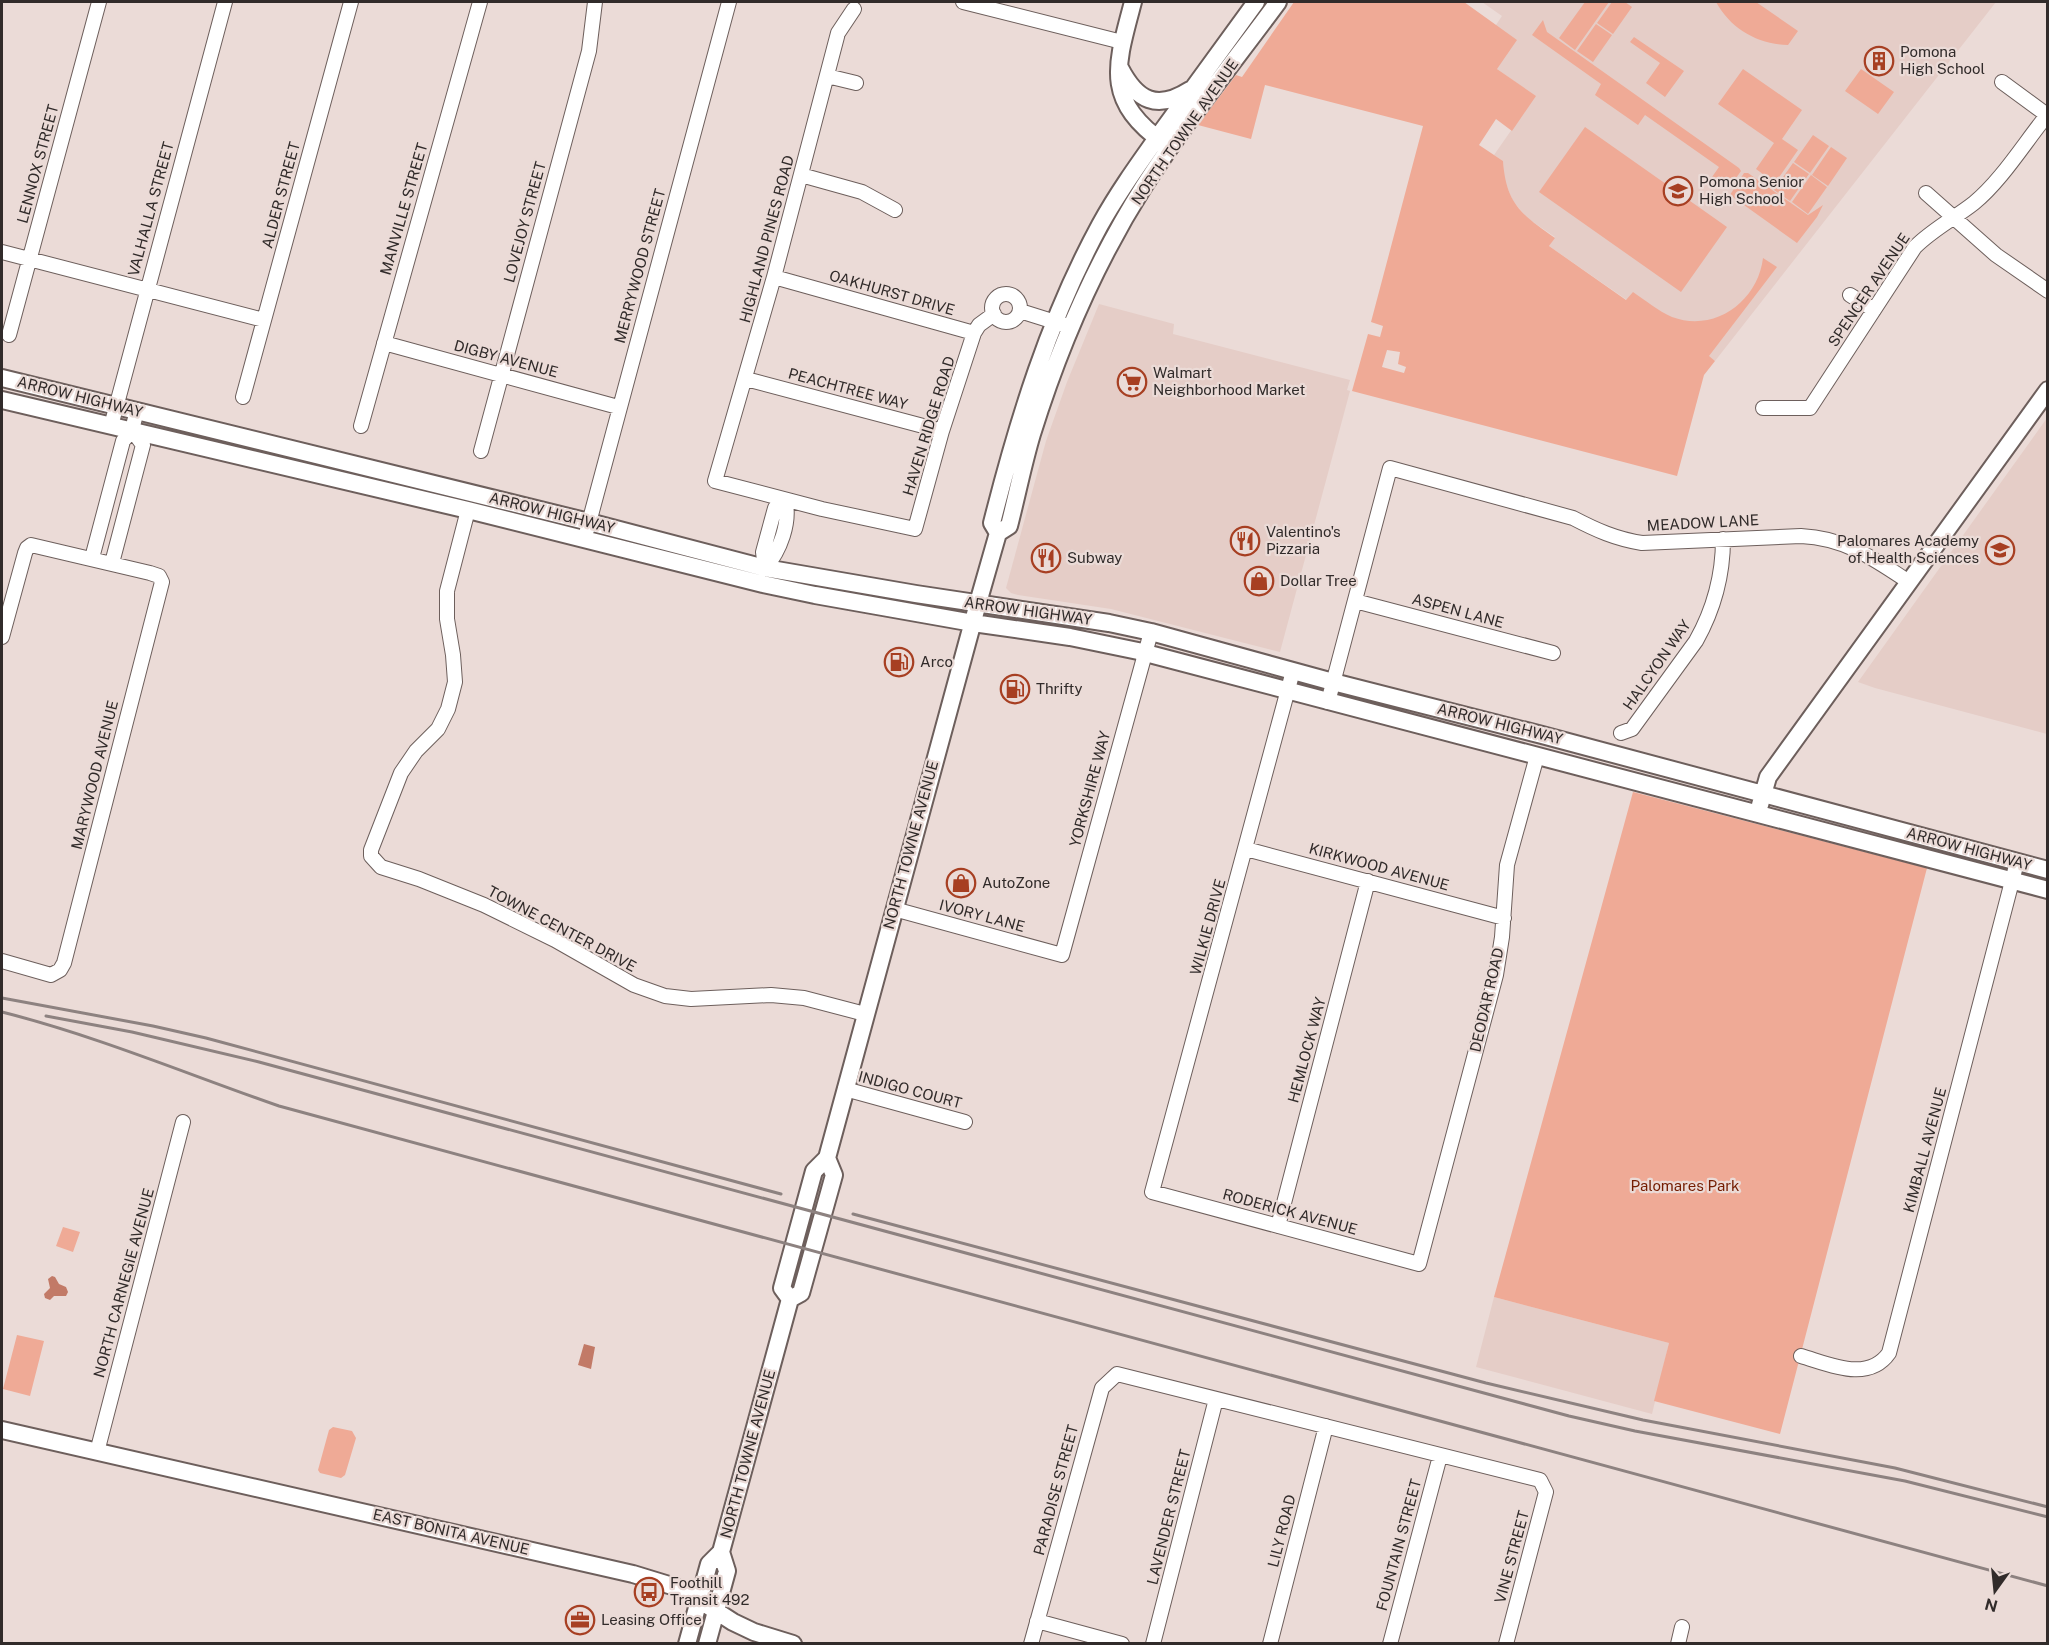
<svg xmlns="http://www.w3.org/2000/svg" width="2049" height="1645" font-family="'Public Sans',sans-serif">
<rect width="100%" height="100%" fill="#ebdbd7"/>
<path fill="#e5cdc7" d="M1482,2H1996L1715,361L1549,246L1555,237L1527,218L1513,201L1504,180L1503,161L1494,155L1535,96L1497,69L1496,25L1502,16Z
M1099,304L1174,324L1173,334L1350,380L1347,390L1350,391L1280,652L1111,609L1018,595L1011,593L1006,588L1046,441L1067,382Z
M2047,418V734L1875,688L1858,682Z
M1494,1297L1669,1343L1652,1414L1476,1367Z"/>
<path fill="#efaa96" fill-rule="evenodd" d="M1294,2H1464L1517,40L1497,69L1536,96L1512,131L1496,119L1479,145L1503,161C1506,204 1522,215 1555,238L1549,246L1626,300L1633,292C1645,300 1658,311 1672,317C1715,333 1758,301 1763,258L1777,267L1709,356L1715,361L1704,375L1677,476L1352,391L1368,334L1380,337L1383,326L1371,322L1423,126L1265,85L1251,139L1198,125L1236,75L1242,77ZM1387,350L1400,352L1398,364L1406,367L1404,373L1382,367Z
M1585,2H1609L1575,50L1559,38Z
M1612,2H1625L1632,7L1613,34L1597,23Z
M1716,2H1756L1798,31L1788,45C1757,44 1731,29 1716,2Z
M1543,20L1547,32L1739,168L1741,171L1729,188L1712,177L1719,167L1645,115L1638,125L1595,95L1601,84L1532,35Z
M1596,24L1612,35L1593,62L1577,51Z
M1634,37L1684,71L1665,97L1646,83L1660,63L1630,42Z
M1743,69L1802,110L1782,139L1798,150L1775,183L1756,169L1774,143L1718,104Z
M1861,69L1894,92L1878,114L1845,91Z
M1585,127L1727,227L1681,292L1539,192Z
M1813,135L1829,146L1810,173L1794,162Z
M1831,147L1847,158L1828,186L1812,175Z
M1793,163L1809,174L1790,201L1774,190Z
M1744,173H1748L1808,215L1823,205L1817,217L1797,243L1730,195Z
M1811,175L1827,187L1808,214L1792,202Z
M1633,792L1927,868L1780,1434L1654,1401L1669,1343L1494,1297Z
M63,1227L80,1232L73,1252L56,1246Z
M17,1335L44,1341L30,1396L3,1389Z
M333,1427L352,1431L356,1438L345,1475L341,1478L320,1473L318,1470L329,1430Z"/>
<path fill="#c27a67" d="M52,1276L55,1277L59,1284L66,1287L68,1292L66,1296H54L50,1300L45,1298L44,1294L50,1288L48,1279Z
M584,1344L595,1347L591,1369L578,1365Z"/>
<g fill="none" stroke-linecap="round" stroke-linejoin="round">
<g stroke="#6d5f5c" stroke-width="16">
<path id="minor" d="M963,2L1122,42
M854,9L838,33L774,277L715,481L822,509L915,529L942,431L974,333
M827,76L856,83
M2002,82L2047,115
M801,175L862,192L895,210
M1926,193L1996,255L2048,291
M2,252L264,320
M774,277L974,333L979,325L994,314
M992 308a14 14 0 1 1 28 0a14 14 0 1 1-28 0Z
M1850,295L1874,310
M1020,311L1071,327
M9,335L99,2
M384,343L618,407
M746,379L942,431
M243,397L351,2
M1763,408H1810L1915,247C1933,229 1955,218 1974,203C2002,180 2025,142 2048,114
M111,426L225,2
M361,426L480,2
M481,451L589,51L595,2
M785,500C791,522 780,551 765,568L763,552L775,508Z
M468,510L447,591V619L453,655L455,682L448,709L438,729L416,751L401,773L371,850V856L381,867L419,879L484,905L555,940L634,985L665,996L691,999L771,995L804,998L865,1014
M587,530L729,2
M92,558L123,441L132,430L137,410
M112,563L143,445L132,430
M1355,601L1553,653
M2,637L25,553L27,548L31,545L150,573L159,576L162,582L64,963L60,970L51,975L2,961
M1293,671L1152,1192L1419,1264L1496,975L1502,937L1507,865L1537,756
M1328,702L1390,468L1573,518C1596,530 1616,539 1642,543L1801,536C1845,538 1873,558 1909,582
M1621,733L1632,729L1696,641C1714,609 1723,576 1723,539
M1246,849L1504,918
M894,909L1062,955L1151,632
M845,1089L965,1122
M1278,1226L1368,881
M1801,1356C1829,1364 1868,1383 1889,1353L2017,862
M97,1452L183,1122
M1037,1621L1122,1644
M1031,1644L1102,1388L1117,1374L1540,1480L1546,1492L1506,1644
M1153,1644L1216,1399
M1270,1644L1326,1426
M1390,1644L1440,1456
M1678,1644L1682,1627"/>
</g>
<g stroke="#6d5f5c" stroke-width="20">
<path id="major" d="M1133,2C1116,66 1103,100 1165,144
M1120,68C1137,101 1157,111 1190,90
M2,378L589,522L765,568L916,594L1109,623L1151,632L1333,682L1542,735L2048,870
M2,400L468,510L763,584L815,595L973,623L1070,637L1138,651L2048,890
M998,533L992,523C1018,420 1049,319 1100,225C1117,194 1137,166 1157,138C1190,92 1223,47 1256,2
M1760,805L1768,777L2048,390
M790,1299L782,1288L814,1171L827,1158L978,603L998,533L1009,526C1017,495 1023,464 1032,434C1059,347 1096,262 1144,186C1185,122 1233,63 1278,2
M2,1430L633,1574L682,1589L733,1622L754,1632L793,1644
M687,1644L709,1564L721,1552
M707,1644L727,1571L721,1552L790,1299L801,1293L834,1175L827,1158"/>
</g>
<use href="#minor" stroke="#fff" stroke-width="14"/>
<use href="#major" stroke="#fff" stroke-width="16"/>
<path stroke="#8d8280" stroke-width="3" d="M2,998L153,1026L206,1038L781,1194
M2,1012C97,1036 187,1074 279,1106L2048,1586
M46,1016L132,1032L259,1062L1569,1416L1635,1431L1905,1481L2048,1517
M853,1214L1486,1383L1643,1420L1895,1468L2048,1507"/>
</g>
<defs>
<g id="building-ring" transform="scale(1.5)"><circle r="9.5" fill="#ebdbd7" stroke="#a73f22" stroke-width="1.5"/><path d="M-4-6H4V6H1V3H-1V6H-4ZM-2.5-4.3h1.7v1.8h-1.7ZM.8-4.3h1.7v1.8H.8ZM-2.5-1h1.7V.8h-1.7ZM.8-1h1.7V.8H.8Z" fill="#a73f22"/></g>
<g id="school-ring" transform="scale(1.5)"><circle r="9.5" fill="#ebdbd7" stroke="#a73f22" stroke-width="1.5"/><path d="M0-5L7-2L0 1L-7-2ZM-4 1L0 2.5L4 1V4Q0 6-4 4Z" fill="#a73f22"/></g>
<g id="supermarket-ring" transform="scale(1.5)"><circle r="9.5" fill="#ebdbd7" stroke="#a73f22" stroke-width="1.5"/><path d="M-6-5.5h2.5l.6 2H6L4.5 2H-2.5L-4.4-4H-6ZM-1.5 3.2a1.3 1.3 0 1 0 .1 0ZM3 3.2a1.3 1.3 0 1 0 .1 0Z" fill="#a73f22"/></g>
<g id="restaurant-ring" transform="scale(1.5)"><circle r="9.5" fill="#ebdbd7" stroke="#a73f22" stroke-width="1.5"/><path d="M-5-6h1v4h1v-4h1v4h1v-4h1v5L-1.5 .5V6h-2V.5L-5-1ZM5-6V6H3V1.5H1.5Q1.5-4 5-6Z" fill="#a73f22"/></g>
<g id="shop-ring" transform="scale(1.5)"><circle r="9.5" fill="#ebdbd7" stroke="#a73f22" stroke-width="1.5"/><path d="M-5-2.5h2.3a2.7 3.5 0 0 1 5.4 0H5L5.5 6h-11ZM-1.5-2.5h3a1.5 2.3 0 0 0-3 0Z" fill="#a73f22"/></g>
<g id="fuel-ring" transform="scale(1.5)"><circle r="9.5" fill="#ebdbd7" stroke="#a73f22" stroke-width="1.5"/><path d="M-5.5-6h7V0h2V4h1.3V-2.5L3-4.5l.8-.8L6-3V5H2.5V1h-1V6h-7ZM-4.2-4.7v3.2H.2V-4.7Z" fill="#a73f22"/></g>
<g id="bus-ring" transform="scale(1.5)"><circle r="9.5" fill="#ebdbd7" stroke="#a73f22" stroke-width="1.5"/><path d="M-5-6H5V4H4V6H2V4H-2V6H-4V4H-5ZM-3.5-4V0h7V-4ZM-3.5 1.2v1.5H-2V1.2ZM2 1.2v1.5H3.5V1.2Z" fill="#a73f22"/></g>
<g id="office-ring" transform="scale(1.5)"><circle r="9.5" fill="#ebdbd7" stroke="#a73f22" stroke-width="1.5"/><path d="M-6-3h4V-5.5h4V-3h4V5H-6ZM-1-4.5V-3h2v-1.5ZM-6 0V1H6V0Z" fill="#a73f22"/></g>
</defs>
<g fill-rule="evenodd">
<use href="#building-ring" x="1879" y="61"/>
<use href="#school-ring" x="1678" y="191"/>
<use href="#supermarket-ring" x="1132" y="382"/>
<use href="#restaurant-ring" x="1245" y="541"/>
<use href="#school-ring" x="2000" y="550"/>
<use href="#restaurant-ring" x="1046" y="558"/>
<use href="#shop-ring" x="1259" y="581"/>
<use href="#fuel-ring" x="899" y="662"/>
<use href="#fuel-ring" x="1015" y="689"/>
<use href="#shop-ring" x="961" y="883"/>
<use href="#bus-ring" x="649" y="1592"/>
<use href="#office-ring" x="580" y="1620"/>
</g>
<g text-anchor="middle" stroke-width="4.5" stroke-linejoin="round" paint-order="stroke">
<g font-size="15" fill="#312b2a" stroke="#ebdbd7" text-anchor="start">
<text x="1900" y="57">Pomona<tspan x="1900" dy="17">High School</tspan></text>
<text x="1699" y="187">Pomona Senior<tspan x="1699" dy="17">High School</tspan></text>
<text x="1153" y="378">Walmart<tspan x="1153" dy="17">Neighborhood Market</tspan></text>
<text x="1266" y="537">Valentino's<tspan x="1266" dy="17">Pizzaria</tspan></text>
<text x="1979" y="546" text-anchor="end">Palomares Academy<tspan x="1979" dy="17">of Health Sciences</tspan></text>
<text x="1067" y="563">Subway</text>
<text x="1280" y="586">Dollar Tree</text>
<text x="920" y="667">Arco</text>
<text x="1036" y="694">Thrifty</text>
<text x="982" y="888">AutoZone</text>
<text x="670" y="1588">Foothill<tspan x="670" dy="17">Transit 492</tspan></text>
<text x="601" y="1625">Leasing Office</text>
</g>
<g font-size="15" fill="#312b2a" stroke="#ebdbd7">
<text transform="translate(1185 132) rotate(-55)" y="5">NORTH TOWNE AVENUE</text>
<text transform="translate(38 164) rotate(-75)" y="5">LENNOX STREET</text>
<text transform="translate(281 195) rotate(-75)" y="5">ALDER STREET</text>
<text transform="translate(151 209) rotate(-75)" y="5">VALHALLA STREET</text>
<text transform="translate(404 209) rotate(-74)" y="5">MANVILLE STREET</text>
<text transform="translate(525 222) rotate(-75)" y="5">LOVEJOY STREET</text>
<text transform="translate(767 239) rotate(-75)" y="5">HIGHLAND PINES ROAD</text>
<text transform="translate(640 266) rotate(-75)" y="5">MERRYWOOD STREET</text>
<text transform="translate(1869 290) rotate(-56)" y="5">SPENCER AVENUE</text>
<text transform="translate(892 293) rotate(16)" y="5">OAKHURST DRIVE</text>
<text transform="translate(506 359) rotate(15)" y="5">DIGBY AVENUE</text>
<text transform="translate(848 389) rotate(15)" y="5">PEACHTREE WAY</text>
<text transform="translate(80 397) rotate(14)" y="5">ARROW HIGHWAY</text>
<text transform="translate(929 426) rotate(-73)" y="5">HAVEN RIDGE ROAD</text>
<text transform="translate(552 513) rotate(14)" y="5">ARROW HIGHWAY</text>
<text transform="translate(1703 523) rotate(-3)" y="5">MEADOW LANE</text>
<text transform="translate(1028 611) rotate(8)" y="5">ARROW HIGHWAY</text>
<text transform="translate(1458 611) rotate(15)" y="5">ASPEN LANE</text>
<text transform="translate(1657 665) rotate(-55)" y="5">HALCYON WAY</text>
<text transform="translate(1500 724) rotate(14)" y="5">ARROW HIGHWAY</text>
<text transform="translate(95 775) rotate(-76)" y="5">MARYWOOD AVENUE</text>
<text transform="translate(1090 789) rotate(-75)" y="5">YORKSHIRE WAY</text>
<text transform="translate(911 845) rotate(-75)" y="5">NORTH TOWNE AVENUE</text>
<text transform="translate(1969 849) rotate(15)" y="5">ARROW HIGHWAY</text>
<text transform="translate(1379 867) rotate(15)" y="5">KIRKWOOD AVENUE</text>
<text transform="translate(982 916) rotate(15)" y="5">IVORY LANE</text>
<text transform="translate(1208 927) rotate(-75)" y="5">WILKIE DRIVE</text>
<text transform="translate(562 929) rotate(28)" y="5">TOWNE CENTER DRIVE</text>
<text transform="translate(1487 1000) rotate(-77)" y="5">DEODAR ROAD</text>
<text transform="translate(1307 1050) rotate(-75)" y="5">HEMLOCK WAY</text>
<text transform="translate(910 1090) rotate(15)" y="5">INDIGO COURT</text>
<text transform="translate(1925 1150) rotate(-75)" y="5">KIMBALL AVENUE</text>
<text transform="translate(1290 1212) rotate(15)" y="5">RODERICK AVENUE</text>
<text transform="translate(124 1283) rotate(-75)" y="5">NORTH CARNEGIE AVENUE</text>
<text transform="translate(748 1454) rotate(-75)" y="5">NORTH TOWNE AVENUE</text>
<text transform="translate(1056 1490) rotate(-75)" y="5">PARADISE STREET</text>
<text transform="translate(1169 1517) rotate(-76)" y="5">LAVENDER STREET</text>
<text transform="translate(1282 1531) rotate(-76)" y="5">LILY ROAD</text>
<text transform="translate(451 1532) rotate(13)" y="5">EAST BONITA AVENUE</text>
<text transform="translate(1399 1545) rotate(-75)" y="5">FOUNTAIN STREET</text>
<text transform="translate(1512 1557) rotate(-75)" y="5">VINE STREET</text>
</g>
<g font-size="15" fill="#741d02" stroke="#ebdbd7">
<text x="1685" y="1191">Palomares Park</text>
</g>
</g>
<rect width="2049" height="1645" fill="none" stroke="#312b2a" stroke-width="6"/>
<g transform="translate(1995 1591) rotate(195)" stroke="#ebdbd7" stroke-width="4.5" paint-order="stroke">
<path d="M0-4.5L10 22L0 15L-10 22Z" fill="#312b2a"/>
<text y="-9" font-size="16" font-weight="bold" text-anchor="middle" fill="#312b2a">N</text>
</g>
</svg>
